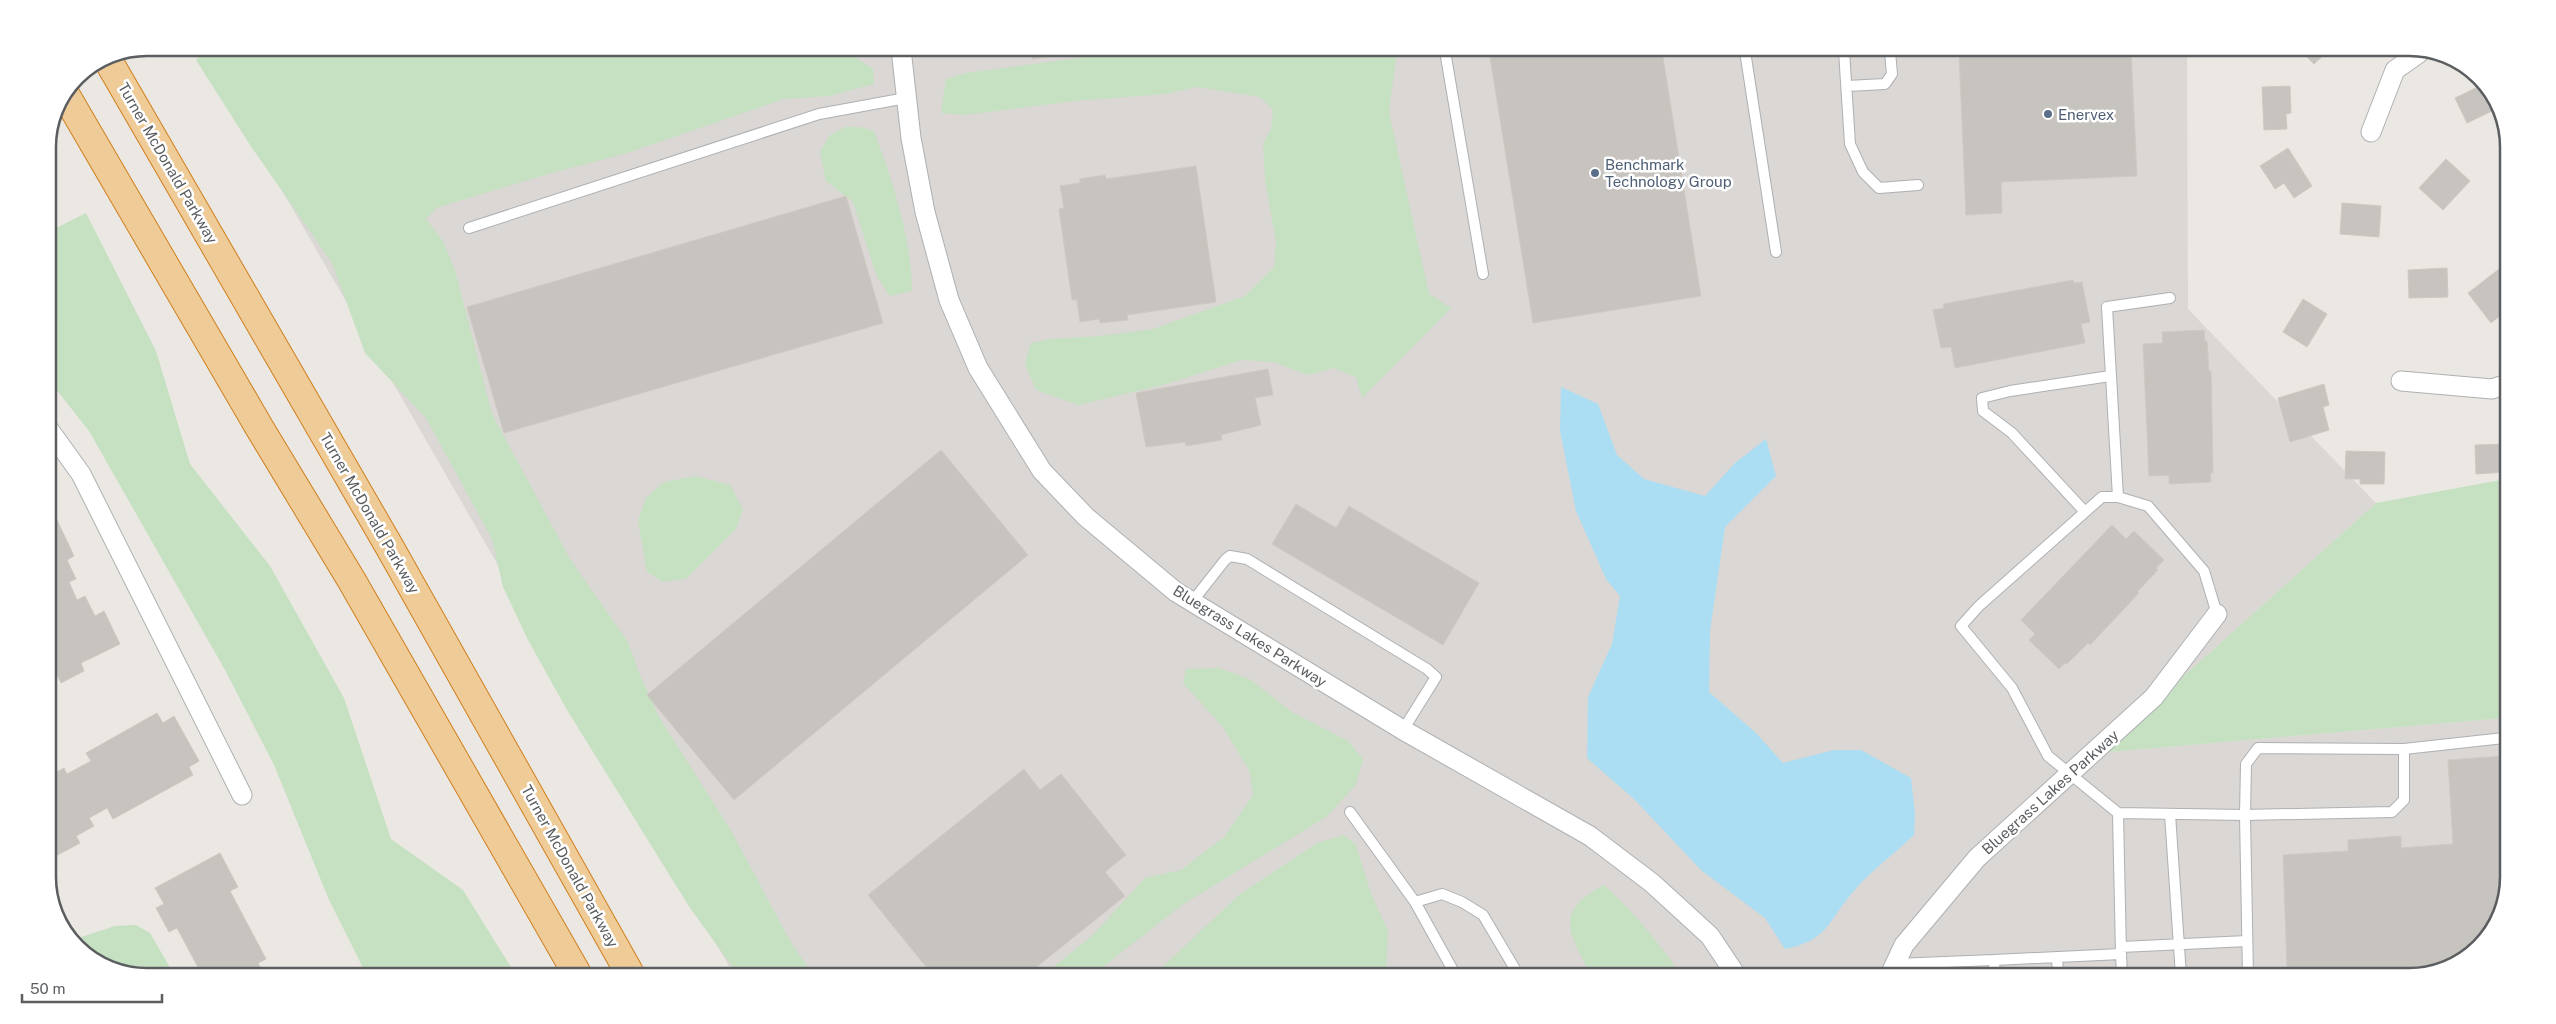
<svg xmlns="http://www.w3.org/2000/svg" width="2556" height="1024" font-family="'Public Sans',sans-serif">
<style>
.industrial{fill:#dad7d5}
.green{fill:#c6e0c2}
.water{fill:#abdef3}
.building{fill:#c7c3bf;stroke:#cfc9c2}
.lines{fill:none;stroke-linecap:round;stroke-linejoin:round}
.lane-casing{stroke:#aeb0b3;stroke-width:12}
.street-casing{stroke:#aeb0b3;stroke-width:21}
.highway-casing{stroke:#d07f1e;stroke-width:30}
.lane{stroke:#fff;stroke-width:10}
.street{stroke:#fff;stroke-width:19}
.highway{stroke:#eecb97;stroke-width:28}
.service-dot{fill:#5c6f8a;stroke:#fff;stroke-width:2}
.labels{text-anchor:middle;dominant-baseline:central;stroke-width:5;stroke-linejoin:round;paint-order:stroke}
.service-label{font-size:15px;fill:#4e5e75;stroke:#fff;text-anchor:start}
.street-label{font-size:15px;fill:#5b5e61;stroke:#fff}
.rim{fill:none;stroke:#5b5e61;stroke-width:2.5}
</style>
<rect width="100%" height="100%" fill="#ebe8e3"/>
<path class="industrial" d="M 200,48 L 2187,52 L 2188,309 L 2376,503 L 2098,753 L 2504,718 L 2503,909 L 2464,960 L 2409,976 L 733,973 Z"/>
<path class="green" d="M 207,48 L 836,49 L 849,53 L 873,69 L 874,84 L 830,96 L 784,99 L 624,154 L 555,172 L 436,208 L 426,219 L 443,241 L 455,270 L 492,414 L 570,559 L 628,642 L 640,675 L 659,717 L 732,832 L 790,941 L 812,973 L 737,973 L 690,908 L 567,710 L 528,640 L 503,587 L 492,539 L 426,418 L 365,353 L 332,263 L 250,145 L 196,60 Z
M 1138,50 L 1397,50 L 1389,112 L 1429,294 L 1451,308 L 1362,398 L 1356,377 L 1334,368 L 1308,375 L 1273,362 L 1242,360 L 1163,385 L 1078,405 L 1036,390 L 1025,364 L 1031,343 L 1050,339 L 1100,336 L 1153,329 L 1245,296 L 1274,267 L 1276,242 L 1265,180 L 1263,144 L 1271,129 L 1273,110 L 1260,97 L 1197,87 L 1165,94 L 1074,101 L 965,115 L 941,113 L 946,79 L 966,73 Z
M 845,127 L 860,127 L 874,131 C 893,183 911,235 912,291 L 890,296 L 877,277 L 853,202 L 826,181 L 820,152 L 829,136 Z
M 86,213 L 156,351 L 190,464 L 270,566 L 344,698 L 391,839 L 463,890 L 514,972 L 365,972 L 329,900 L 274,765 L 225,670 L 89,431 L 55,388 L 48,388 L 48,232 Z
M 696,476 L 730,485 L 743,509 L 736,529 L 686,579 L 663,582 L 647,572 L 638,521 L 646,498 L 664,482 Z
M 2506,479 L 2504,718 L 2098,753 L 2376,503 Z
M 1219,668 L 1251,680 L 1292,712 L 1348,741 L 1363,759 L 1356,785 L 1326,817 L 1182,905 L 1095,973 L 1046,973 L 1093,935 L 1145,878 L 1181,870 L 1224,837 L 1253,795 L 1249,770 L 1222,726 L 1183,683 L 1186,669 Z
M 1344,835 L 1356,845 L 1371,894 L 1388,931 L 1386,974 L 1155,974 L 1240,894 L 1317,843 Z
M 1604,885 C 1634,913 1658,941 1681,975 L 1591,975 C 1569,933 1553,912 1604,885 Z
M 136,925 L 150,933 L 172,971 L 115,971 L 72,940 L 115,926 Z"/>
<path class="water" d="M 1561,387 L 1598,404 L 1617,455 L 1644,479 L 1705,496 L 1735,463 L 1766,439 L 1776,476 L 1725,527 L 1710,631 L 1709,692 L 1756,733 L 1783,763 L 1834,750 L 1861,750 L 1911,778 L 1915,814 L 1914,835 C 1894,854 1869,872 1852,893 C 1827,923 1828,940 1785,949 L 1765,918 L 1701,870 L 1634,799 L 1587,758 L 1588,697 L 1612,644 L 1620,596 L 1606,579 L 1576,511 L 1560,431 Z"/>
<path class="building" d="M 1031,50 L 1094,50 L 1032,59 Z
M 1489,51 L 1662,51 L 1701,296 L 1533,323 Z
M 1959,52 L 2131,52 L 2137,176 L 2001,182 L 2002,213 L 1966,215 Z
M 2303,53 L 2326,53 L 2314,64 Z
M 2484,84 L 2488,87 L 2496,109 L 2467,123 L 2455,98 Z
M 2290,86 L 2291,113 L 2286,114 L 2287,129 L 2264,130 L 2262,87 Z
M 2288,148 L 2312,186 L 2294,198 L 2284,183 L 2275,189 L 2260,166 Z
M 2446,159 L 2470,181 L 2443,210 L 2419,188 Z
M 1196,166 L 1216,302 L 1127,315 L 1128,320 L 1100,323 L 1099,319 L 1080,322 L 1077,300 L 1072,300 L 1059,209 L 1064,208 L 1060,186 L 1080,183 L 1080,179 L 1105,175 L 1106,179 Z
M 846,196 L 883,323 L 504,433 L 467,307 Z
M 2342,203 L 2381,206 L 2379,237 L 2340,234 Z
M 2503,266 L 2507,272 L 2507,310 L 2491,323 L 2468,293 Z
M 2447,268 L 2448,297 L 2409,298 L 2408,270 Z
M 2073,280 L 2074,283 L 2082,282 L 2090,322 L 2081,324 L 2085,343 L 1955,368 L 1951,347 L 1941,348 L 1933,310 L 1944,308 L 1943,304 Z
M 2303,299 L 2327,314 L 2307,347 L 2283,332 Z
M 2204,330 L 2205,341 L 2207,341 L 2209,372 L 2211,371 L 2213,473 L 2210,473 L 2211,482 L 2169,484 L 2169,475 L 2149,476 L 2143,344 L 2163,343 L 2162,332 Z
M 1268,369 L 1273,395 L 1255,398 L 1261,425 L 1221,435 L 1222,440 L 1186,446 L 1185,442 L 1146,447 L 1136,393 Z
M 2324,384 L 2329,405 L 2323,407 L 2329,430 L 2290,442 L 2278,398 Z
M 2506,444 L 2506,472 L 2476,474 L 2475,445 Z
M 941,450 L 1028,555 L 734,800 L 647,695 Z
M 2346,451 L 2385,452 L 2384,484 L 2360,484 L 2360,479 L 2345,479 Z
M 1296,504 L 1336,528 L 1349,506 L 1479,583 L 1443,645 L 1272,544 Z
M 57,520 L 74,556 L 67,560 L 76,579 L 69,582 L 77,600 L 85,596 L 95,616 L 104,611 L 120,644 L 81,663 L 84,671 L 61,683 L 48,655 L 48,524 Z
M 2112,525 L 2126,539 L 2134,531 L 2164,560 L 2156,568 L 2158,570 L 2137,592 L 2139,593 L 2090,645 L 2088,643 L 2067,664 L 2065,663 L 2059,669 L 2029,640 L 2035,634 L 2021,620 Z
M 157,713 L 163,723 L 174,716 L 199,761 L 189,767 L 193,775 L 113,819 L 107,808 L 89,818 L 94,826 L 76,836 L 80,843 L 50,859 L 48,855 L 48,777 L 64,768 L 67,774 L 91,761 L 86,753 Z
M 2504,756 L 2503,909 L 2464,960 L 2409,976 L 2291,976 L 2290,966 L 2287,967 L 2283,855 L 2348,851 L 2348,840 L 2401,836 L 2401,848 L 2453,844 L 2448,760 Z
M 1024,769 L 1040,790 L 1061,774 L 1126,855 L 1105,872 L 1125,896 L 1029,973 L 931,973 L 868,895 Z
M 220,853 L 238,887 L 230,891 L 266,959 L 258,963 L 262,971 L 200,971 L 177,928 L 169,932 L 156,908 L 164,904 L 155,888 Z"/>
<g class="lines">
<defs>
<path id="lane" d="M 1445,51 L 1483,274
M 1745,51 L 1776,252
M 1844,51 L 1850,144 L 1863,172 L 1879,188 L 1918,185
M 1847,86 L 1885,84 L 1892,74 L 1890,52
M 469,228 L 819,114 L 906,98
M 2118,497 L 2107,307 L 2170,298
M 2085,512 L 2012,433 L 1983,411 L 1982,398 L 2010,391 L 2110,376
M 1192,602 L 1225,560 L 1230,556 L 1247,559 L 1427,669 L 1436,677 L 1403,730
M 2217,614 L 2204,571 L 2148,506 L 2118,497 L 2102,497 L 1979,606 L 1961,626 L 2012,688 L 2048,756 L 2118,813 L 2245,815 L 2248,976
M 2258,748 L 2404,749 L 2404,800 L 2392,812 L 2245,815 L 2246,764 Z
M 2404,749 L 2504,738
M 1350,812 L 1415,902 L 1442,894 L 1462,902 L 1483,915 L 1518,974
M 2170,814 L 2181,976
M 1415,902 L 1455,974
M 2121,947 L 2247,941
M 2121,954 L 2122,976
M 2057,957 L 2058,976
M 1994,960 L 2121,954 L 2118,813
M 1895,964 L 1994,960 L 1995,976"/>
<path id="street" d="M 901,49 L 911,138 L 925,212 L 949,300 L 978,368 L 1042,471 L 1086,517 L 1176,592 L 1403,730 L 1590,836 L 1652,883 L 1710,936 L 1736,975
M 2371,132 L 2395,70 L 2419,53
M 2401,381 L 2492,389 L 2507,384
M 48,428 L 81,474 L 242,795
M 1890,975 L 1904,945 L 1977,858 L 2154,697 L 2217,614"/>
<path id="highway" d="M 106,57 L 389,546 L 629,972
M 65,94 L 259,427 L 352,581 L 576,972"/>
</defs>
<use href="#lane" class="lane-casing"/>
<use href="#street" class="street-casing"/>
<use href="#highway" class="highway-casing"/>
<use href="#lane" class="lane"/>
<use href="#street" class="street"/>
<use href="#highway" class="highway"/>
</g>
<g class="service-dot">
<circle cx="2048" cy="114" r="5"/>
<circle cx="1595" cy="173" r="5"/>
</g>
<g class="labels">
<g class="service-label">
<text x="2058" y="114">Enervex</text>
<text x="1605" y="164">Benchmark<tspan x="1605" dy="17">Technology Group</tspan></text>
</g>
<g class="street-label">
<text transform="translate(168 163) rotate(60)">Turner McDonald Parkway</text>
<text transform="translate(370 513) rotate(60)">Turner McDonald Parkway</text>
<text transform="translate(1250 636) rotate(32)">Bluegrass Lakes Parkway</text>
<text transform="translate(2050 792) rotate(-42)">Bluegrass Lakes Parkway</text>
<text transform="translate(570 866) rotate(61)">Turner McDonald Parkway</text>
</g>
</g>
<path d="M0 0H2556V1024H0ZM147 56H2409A91 91 0 0 1 2500 147V877A91 91 0 0 1 2409 968H147A91 91 0 0 1 56 877V147A91 91 0 0 1 147 56Z" fill="#fff" fill-rule="evenodd"/>
<path class="rim" d="M147 56H2409A91 91 0 0 1 2500 147V877A91 91 0 0 1 2409 968H147A91 91 0 0 1 56 877V147A91 91 0 0 1 147 56Z"/>
<path d="M22 994v8h140v-8" fill="none" stroke="#5b5e61" stroke-width="2.5"/>
<text x="30" y="994" font-size="15" fill="#5b5e61" stroke="#ffffff" stroke-width="4" paint-order="stroke">50 m</text>
</svg>
